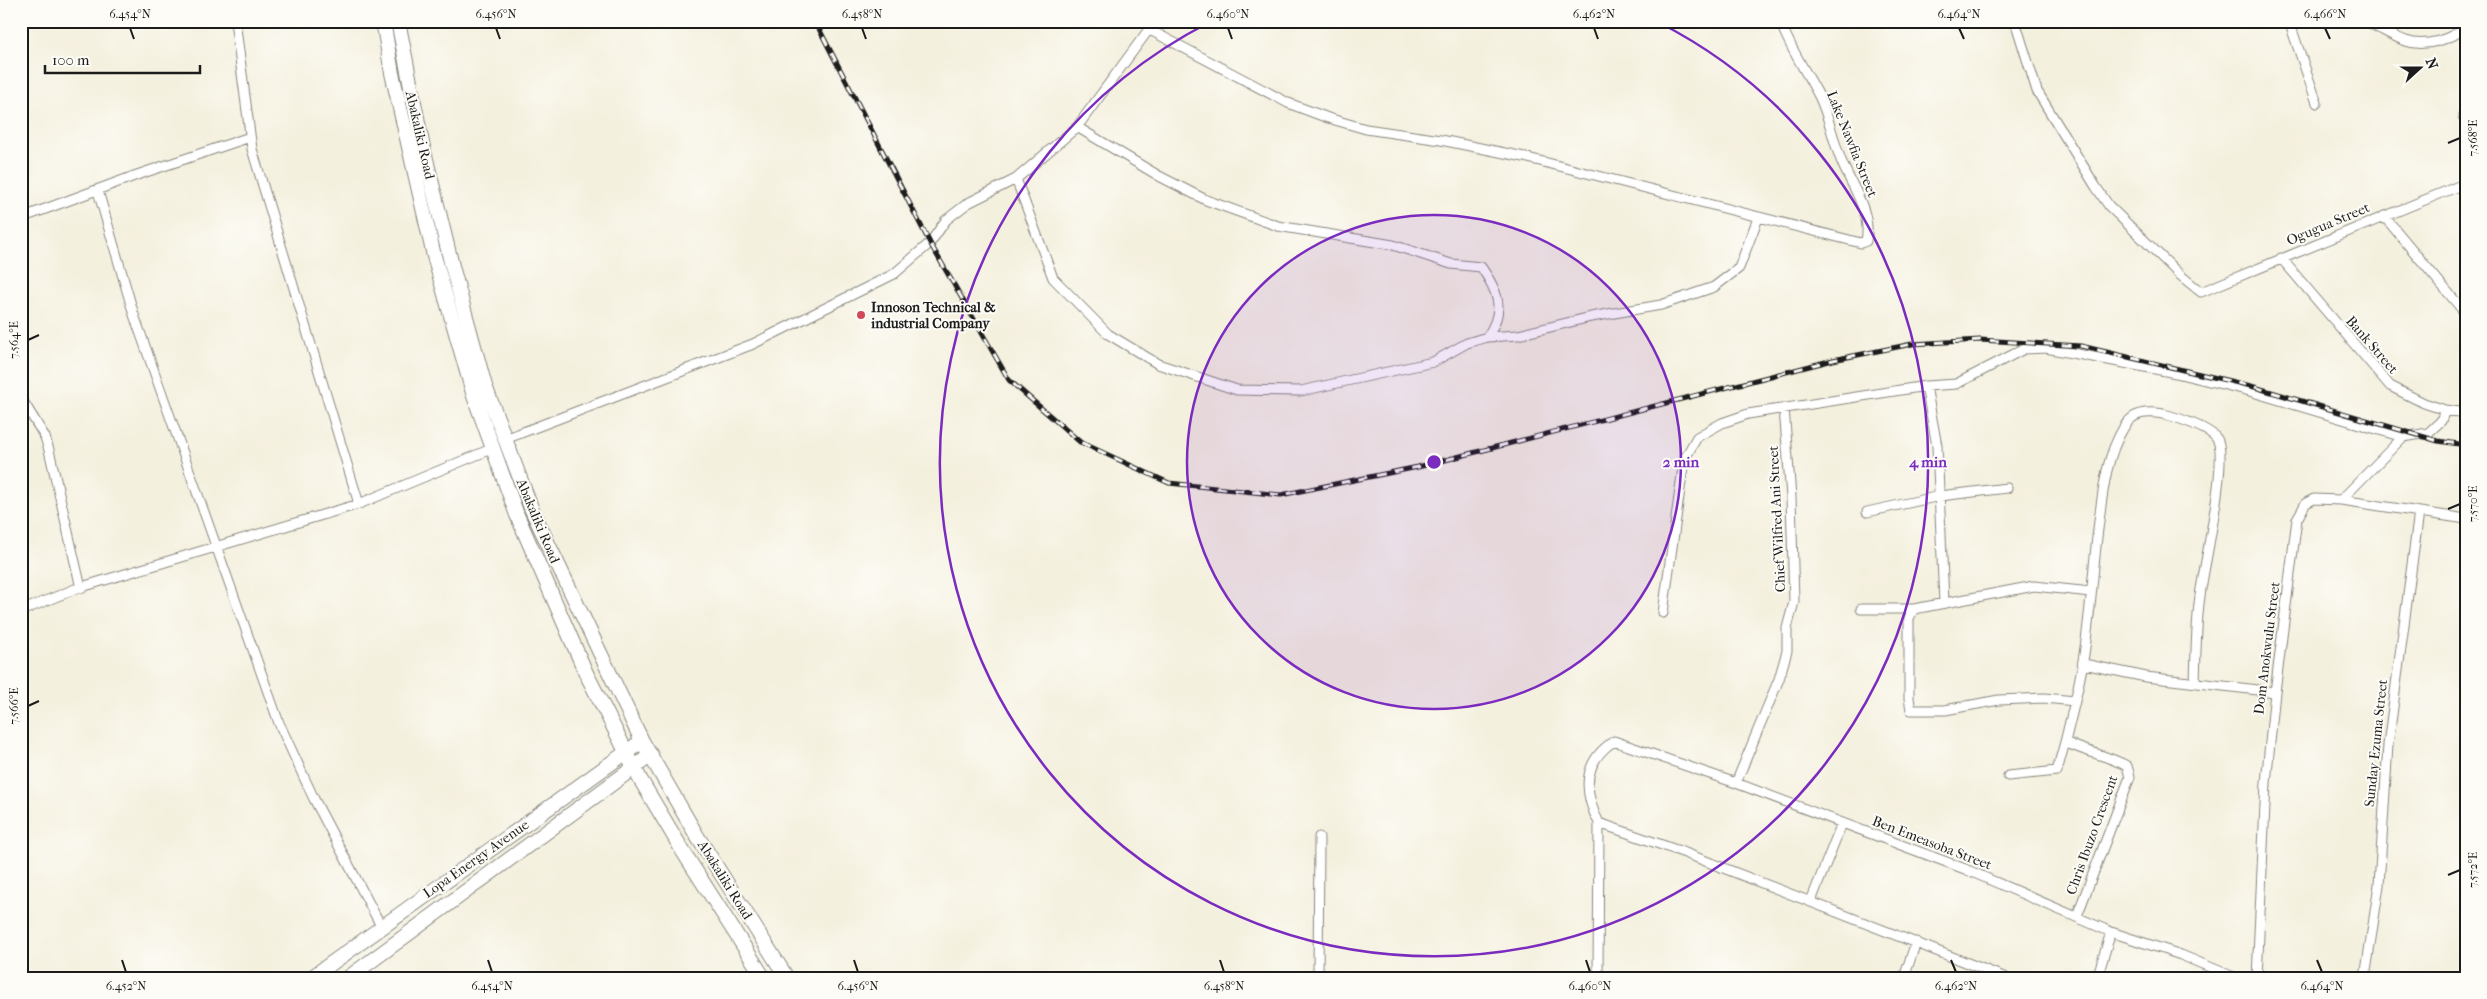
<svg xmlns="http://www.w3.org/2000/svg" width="2487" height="999" font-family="'IM FELL French Canon',serif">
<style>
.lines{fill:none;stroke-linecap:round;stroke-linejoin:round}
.minor-casing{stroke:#88867d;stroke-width:11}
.primary-casing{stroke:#88867d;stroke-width:16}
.trunk-casing{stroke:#88867d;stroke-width:16}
.minor{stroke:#fff;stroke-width:9}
.primary{stroke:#fff;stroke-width:14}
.trunk{stroke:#fff;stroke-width:14}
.rail-casing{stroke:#1c1c1c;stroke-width:5}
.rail{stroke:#fdfcf7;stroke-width:3;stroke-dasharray:9;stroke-linecap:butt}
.ticks{fill:none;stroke:#1c1c1c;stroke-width:2}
.ring{fill:none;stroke:#7b2cbf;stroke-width:2.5}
.poi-dot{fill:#d1495b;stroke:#fdfcf7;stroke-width:2}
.labels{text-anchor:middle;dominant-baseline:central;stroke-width:4;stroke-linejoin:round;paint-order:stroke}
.street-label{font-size:14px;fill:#1c1c1c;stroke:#fdfcf7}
.poi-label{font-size:14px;font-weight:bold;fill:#1c1c1c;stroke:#fdfcf7;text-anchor:start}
.centre{fill:#7b2cbf;stroke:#fdfcf7;stroke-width:2.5}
.ring-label{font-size:15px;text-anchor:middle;font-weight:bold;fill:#7b2cbf;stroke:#fdfcf7;stroke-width:4;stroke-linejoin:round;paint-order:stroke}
.neatline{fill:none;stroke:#1c1c1c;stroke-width:2}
.ticks-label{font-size:12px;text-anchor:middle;fill:#1c1c1c}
</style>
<rect width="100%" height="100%" fill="#fdfcf7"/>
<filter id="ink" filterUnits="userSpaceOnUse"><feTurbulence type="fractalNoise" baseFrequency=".02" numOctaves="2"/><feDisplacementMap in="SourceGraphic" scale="10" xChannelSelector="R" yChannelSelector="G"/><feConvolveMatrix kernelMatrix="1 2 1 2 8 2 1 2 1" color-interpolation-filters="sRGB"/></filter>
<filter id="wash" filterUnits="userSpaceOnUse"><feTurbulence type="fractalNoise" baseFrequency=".0096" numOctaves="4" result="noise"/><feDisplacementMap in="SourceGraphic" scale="20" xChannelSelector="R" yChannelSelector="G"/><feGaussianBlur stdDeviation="1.12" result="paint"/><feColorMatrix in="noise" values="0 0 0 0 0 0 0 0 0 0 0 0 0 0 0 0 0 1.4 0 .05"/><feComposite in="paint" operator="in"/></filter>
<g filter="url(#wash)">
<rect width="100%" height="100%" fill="#f4f0de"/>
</g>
<g filter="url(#ink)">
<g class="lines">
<defs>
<path id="minor" d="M 235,21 L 252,149 L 359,504
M 2015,21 L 2037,91 L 2096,187 L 2109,206 L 2180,275 L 2201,292 L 2466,183
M 2289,21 L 2317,103
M 2370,24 C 2382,29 2394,37 2406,41 C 2425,48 2453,39 2466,26
M 1150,30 L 1288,103 L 1328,118 L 1366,129 L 1441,140 L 1524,157 L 1861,243 L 1866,241 C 1872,214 1853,188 1843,165 C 1833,143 1830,118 1819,96 C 1806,71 1790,49 1780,21
M 2463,116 L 2466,122
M 1077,127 L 1159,176 L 1206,200 L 1278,226 L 1393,245 L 1451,264 L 1481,267 C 1498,291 1506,310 1487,337
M 1016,179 L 1053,278 L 1108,334 L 1158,364 L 1237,390 L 1301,391 L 1433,362 L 1467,343 L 1487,337 L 1518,335 L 1591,317 L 1661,305 L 1714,287 L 1739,268 L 1758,218
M 98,191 L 134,315 L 279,723 L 314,799 L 381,926
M 2384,216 L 2466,314
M 21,218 L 137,175 L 250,137
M 2281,258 L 2390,386 L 2424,403 L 2445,410 L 2459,412 L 2466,410
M 1926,386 L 1937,446 L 1944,602
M 21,398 L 45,437 L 49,450 L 81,588
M 505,439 L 753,344 L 894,274 L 930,243 L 946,220 L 968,203 L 1016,179 L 1077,127 L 1155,21
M 2341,500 L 2403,437 L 2428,433 L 2441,421 L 2445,410
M 1867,512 L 1940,496 L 2007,488
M 1861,609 L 1914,609 L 2034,586 L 2091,592
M 1914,609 L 1909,618 L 1909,698 L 1911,710 L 1945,710 L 1999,700 L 2044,698 L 2075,701 L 2065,742 C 2085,752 2107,755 2127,766 L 2130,777 L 2077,916
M 21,611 L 75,589 L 359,504 L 491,449
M 1663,613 L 1684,460 L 1697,437 L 1722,423 L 1748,414 L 1926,386 L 1956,384 L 2024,349 L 2046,348 L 2176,373 L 2246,390 L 2403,437
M 2084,664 L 2146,677 L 2275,692
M 2075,701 C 2088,647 2091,592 2097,537 C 2102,500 2104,460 2124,427 C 2133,412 2147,411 2163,414 C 2176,417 2210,428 2217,439 C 2229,457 2203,570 2200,596 C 2196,624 2196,654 2195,683
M 2008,776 L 2057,771 L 2065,742
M 1736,783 L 1779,679 L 1787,651 L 1787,628 L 1794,602 L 1791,497 L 1784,408
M 1599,823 L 1685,853 L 2006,978
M 1811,901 L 1842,823
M 1318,978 L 1319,837
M 1598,978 L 1599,823 C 1583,792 1582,762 1614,741 L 1736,783 L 1965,869 L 2111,932 L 2181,955 L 2236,978
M 1904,978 L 1916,942
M 2097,978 L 2111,932
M 2257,978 L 2266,783 L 2275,692 L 2297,519 L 2306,503 L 2314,499 L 2341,500 L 2466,519
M 2365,978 L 2379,885 L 2388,745 L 2419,512"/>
<path id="primary" d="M 311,978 L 642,741
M 348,978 L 651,755"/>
<path id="trunk" d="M 383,21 L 392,73 L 434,256 L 474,396 L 517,515 L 586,673 L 640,779 L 684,853 L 764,978
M 398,21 L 422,143 L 452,266 L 485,386 L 532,510 L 642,741 L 697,836 L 787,978"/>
</defs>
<use href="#minor" class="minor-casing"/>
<use href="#primary" class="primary-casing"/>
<use href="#trunk" class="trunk-casing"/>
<use href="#minor" class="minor"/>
<use href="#primary" class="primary"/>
<use href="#trunk" class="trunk"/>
<defs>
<path id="rail" d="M 815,21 L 930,243 L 1009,380 L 1080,442 L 1169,483 L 1281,495 L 1418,467 L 1833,360 L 1912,344 L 1980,340 L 2081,346 L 2251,386 L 2438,441 L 2466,445"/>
</defs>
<use href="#rail" class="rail-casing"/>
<use href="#rail" class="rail"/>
</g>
</g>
<path class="ticks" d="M 130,28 L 134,39M 496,28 L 500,39M 862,28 L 866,39M 1228,28 L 1232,39M 1594,28 L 1598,39M 1959,28 L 1964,39M 2325,28 L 2330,39M 2448,143 L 2460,138M 28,340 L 39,335M 2448,509 L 2460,504M 28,706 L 39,701M 2448,875 L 2460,870M 122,960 L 126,972M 488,960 L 492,972M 854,960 L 858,972M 1220,960 L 1224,972M 1586,960 L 1590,972M 1951,960 L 1956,972M 2317,960 L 2322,972"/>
<circle cx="1434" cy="462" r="247" fill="#7b2cbf" fill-opacity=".12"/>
<g class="ring">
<circle cx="1434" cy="462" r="247"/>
<path d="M1658 22A494 494 0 1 1 1210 22"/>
</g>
<circle class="poi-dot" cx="861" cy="315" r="5"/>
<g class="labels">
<g class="street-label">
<text transform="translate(420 135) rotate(77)">Abakaliki Road</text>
<text transform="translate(1852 144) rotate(68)">Lake Nawfia Street</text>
<text transform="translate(2328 224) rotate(-23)">Ogugua Street</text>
<text transform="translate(2372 345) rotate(49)">Bank Street</text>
<text transform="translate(1777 519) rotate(-93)">Chief Wilfred Ani Street</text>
<text transform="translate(538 521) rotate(67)">Abakaliki Road</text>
<text transform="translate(2267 648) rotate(-83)">Dom Anokwulu Street</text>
<text transform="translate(2376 743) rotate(-84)">Sunday Ezuma Street</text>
<text transform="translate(2092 835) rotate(-70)">Chris Ibuzo Crescent</text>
<text transform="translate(1932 843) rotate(21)">Ben Emeasoba Street</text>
<text transform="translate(476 859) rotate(-35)">Lopa Energy Avenue</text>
<text transform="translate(725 880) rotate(58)">Abakaliki Road</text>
</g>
<g class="poi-label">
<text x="871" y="307">Innoson Technical &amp;<tspan x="871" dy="16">industrial Company</tspan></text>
</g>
</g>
<circle cx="1434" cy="462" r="8" class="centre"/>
<g class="ring-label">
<text x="1681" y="467">2 min</text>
<text x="1928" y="467">4 min</text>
</g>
<rect width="2487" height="999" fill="none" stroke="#fdfcf7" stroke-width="55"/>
<g transform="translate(2420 68) rotate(69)" stroke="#fdfcf7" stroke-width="4" paint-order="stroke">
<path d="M0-4L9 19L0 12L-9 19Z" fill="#1c1c1c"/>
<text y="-8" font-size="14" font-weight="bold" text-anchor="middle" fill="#1c1c1c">N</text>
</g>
<path d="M45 65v8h155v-8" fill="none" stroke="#1c1c1c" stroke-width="2.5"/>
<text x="52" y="65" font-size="15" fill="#1c1c1c" stroke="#fdfcf7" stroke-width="4" paint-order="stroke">100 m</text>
<rect x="28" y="28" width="2432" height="944" class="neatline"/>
<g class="ticks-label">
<text x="130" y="18">6.454°N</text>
<text x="496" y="18">6.456°N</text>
<text x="862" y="18">6.458°N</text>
<text x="1228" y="18">6.460°N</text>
<text x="1594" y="18">6.462°N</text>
<text x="1959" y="18">6.464°N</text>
<text x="2325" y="18">6.466°N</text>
<text transform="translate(2473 138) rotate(-90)" y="4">7.568°E</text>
<text transform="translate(14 340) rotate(-90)" y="4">7.564°E</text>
<text transform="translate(2473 504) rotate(-90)" y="4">7.570°E</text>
<text transform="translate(14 706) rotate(-90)" y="4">7.566°E</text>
<text transform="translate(2473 870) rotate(-90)" y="4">7.572°E</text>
<text x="126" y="990">6.452°N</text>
<text x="492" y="990">6.454°N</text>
<text x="858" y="990">6.456°N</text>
<text x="1224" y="990">6.458°N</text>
<text x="1590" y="990">6.460°N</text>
<text x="1956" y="990">6.462°N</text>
<text x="2322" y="990">6.464°N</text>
</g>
</svg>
